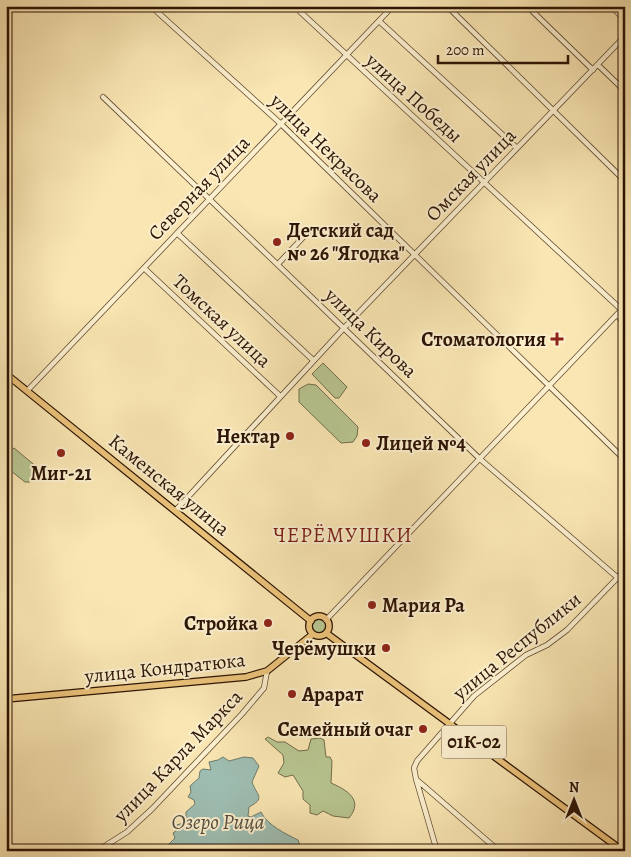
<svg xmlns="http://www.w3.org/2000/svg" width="631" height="857" font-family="Alegreya,serif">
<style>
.green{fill:#b8c691;stroke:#726c4a}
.water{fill:#9ebeb2;stroke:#707a6c}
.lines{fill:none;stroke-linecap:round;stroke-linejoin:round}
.minor-casing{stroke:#5f4830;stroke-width:6}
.major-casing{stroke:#2c1304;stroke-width:8}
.minor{stroke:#fbefce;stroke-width:4.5}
.major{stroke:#ecc37a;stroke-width:5.5}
.poi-dot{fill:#8f2418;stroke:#fbefce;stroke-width:2}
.labels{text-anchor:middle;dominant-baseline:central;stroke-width:4;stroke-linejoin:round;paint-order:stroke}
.shield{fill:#fbefce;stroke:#6a5541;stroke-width:1}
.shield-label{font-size:19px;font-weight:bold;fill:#2c1304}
.street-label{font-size:20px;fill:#2c1304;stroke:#fbefce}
.poi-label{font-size:20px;font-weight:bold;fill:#2c1304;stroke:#fbefce;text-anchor:end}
.neighbourhood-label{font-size:21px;letter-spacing:1px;fill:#7a1f14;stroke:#fbefce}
.water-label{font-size:21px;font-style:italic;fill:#544f41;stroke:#fbefce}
</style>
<rect width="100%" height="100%" fill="#f9e6b3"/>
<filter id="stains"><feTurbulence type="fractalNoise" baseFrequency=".004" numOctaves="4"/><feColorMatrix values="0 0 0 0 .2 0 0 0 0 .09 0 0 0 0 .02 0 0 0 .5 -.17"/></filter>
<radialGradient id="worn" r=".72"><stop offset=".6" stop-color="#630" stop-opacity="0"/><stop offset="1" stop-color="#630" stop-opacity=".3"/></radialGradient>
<path class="green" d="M 323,363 L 347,387 L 339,398 L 335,398 L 312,374 Z
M 308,384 L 316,385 L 358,427 L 357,436 L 353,442 L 341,443 L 299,402 L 299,389 Z
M 14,448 L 38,468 L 38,471 L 30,482 L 25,482 L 6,467 L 6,453 Z
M310 626a9 9 0 1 1 18 0a9 9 0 1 1-18 0Z
M 268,737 L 277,742 L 285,742 L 299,751 L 308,750 L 311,739 L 320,738 L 324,740 L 326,757 L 330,757 L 332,761 L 331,783 C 347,790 364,800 349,818 L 333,816 L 323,811 L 317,815 L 310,813 L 310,805 L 303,799 L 303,791 L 293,775 L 285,777 L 278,773 L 284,763 L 283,755 L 265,739 Z"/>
<path class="water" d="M 223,757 L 229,761 L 244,757 L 253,758 L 259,766 L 252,782 C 257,796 266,798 249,807 L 248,816 L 251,817 L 261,812 C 267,825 286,834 298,840 L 302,851 L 162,851 L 175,838 L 173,833 L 176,831 L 177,825 L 186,822 L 186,812 L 195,804 L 194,800 L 188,797 L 191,792 L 190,786 L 199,778 L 200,771 L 203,769 L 211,770 L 209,762 L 218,760 Z"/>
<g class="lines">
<defs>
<path id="minor" d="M 294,6 L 625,313
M 447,6 L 625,181
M 527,6 L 593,70
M 611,6 L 625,20
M 153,8 L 281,124 L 625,460
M 379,21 L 517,148
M 598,65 L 625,91
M 103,97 L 480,459 L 625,584
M 177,233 L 313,360
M 278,264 L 310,230
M 144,268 L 280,396
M 617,315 L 625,324
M 27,391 L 393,6
M 175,511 L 344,328 L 625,36
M 326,620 L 625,306
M 417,780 L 499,851
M 97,851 L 127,832 L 152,809 L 242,714 L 264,688 L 267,671
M 437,851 L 416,779 L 414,768 L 417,761 L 474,696 L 526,655 L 547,645 L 567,630 L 625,570"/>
<path id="major" d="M 6,374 L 311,621
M309 626a10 10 0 1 1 20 0a10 10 0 1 1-20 0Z
M 326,633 L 623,851
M 6,699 L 246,677 L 267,671 L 313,634"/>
</defs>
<use href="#minor" class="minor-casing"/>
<use href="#major" class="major-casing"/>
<use href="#minor" class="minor"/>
<use href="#major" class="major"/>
</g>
<g class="poi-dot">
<circle cx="277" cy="242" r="5"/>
<path d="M554.5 331.5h5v5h5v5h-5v5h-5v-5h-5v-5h5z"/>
<circle cx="290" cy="436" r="5"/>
<circle cx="366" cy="443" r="5"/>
<circle cx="61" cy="453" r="5"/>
<circle cx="372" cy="605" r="5"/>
<circle cx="268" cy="623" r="5"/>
<circle cx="386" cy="648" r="5"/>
<circle cx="292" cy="694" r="5"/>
<circle cx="423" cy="729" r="5"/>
</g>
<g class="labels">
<rect class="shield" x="441.5" y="725.5" width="65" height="33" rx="4"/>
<g class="shield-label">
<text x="474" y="742">01К-02</text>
</g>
<g class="street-label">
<text transform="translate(414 98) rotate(42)">улица Победы</text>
<text transform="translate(326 148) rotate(44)">улица Некрасова</text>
<text transform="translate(471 175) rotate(-46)">Омская улица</text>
<text transform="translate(199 188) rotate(-46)">Северная улица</text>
<text transform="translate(222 321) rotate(43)">Томская улица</text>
<text transform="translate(371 333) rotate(44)">улица Кирова</text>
<text transform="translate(169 485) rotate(39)">Каменская улица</text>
<text transform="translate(517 646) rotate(-39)">улица Республики</text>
<text transform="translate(165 668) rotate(-6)">улица Кондратюка</text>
<text transform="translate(178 756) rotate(-46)">улица Карла Маркса</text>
</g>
<g class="poi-label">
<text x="287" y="230" text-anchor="start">Детский сад<tspan x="287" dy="23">№ 26 "Ягодка"</tspan></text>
<text x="546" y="339">Стоматология</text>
<text x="280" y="436">Нектар</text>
<text x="376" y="443" text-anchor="start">Лицей №4</text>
<text x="61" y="473" text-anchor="middle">Миг-21</text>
<text x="382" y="605" text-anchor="start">Мария Ра</text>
<text x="258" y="623">Стройка</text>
<text x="376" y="648">Черёмушки</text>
<text x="302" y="694" text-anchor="start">Арарат</text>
<text x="413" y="729">Семейный очаг</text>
</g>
<g class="neighbourhood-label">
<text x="343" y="535">ЧЕРЁМУШКИ</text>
</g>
<g class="water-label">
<text x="218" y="822">Озеро Рица</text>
</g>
</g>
<rect width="631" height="857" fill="none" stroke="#f9e6b3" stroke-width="25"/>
<rect x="8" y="8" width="616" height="842" fill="none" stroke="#2c1304" stroke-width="2.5"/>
<rect x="12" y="12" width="606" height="832" fill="none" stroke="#2c1304"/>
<g transform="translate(574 800)" stroke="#fbefce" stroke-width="4" paint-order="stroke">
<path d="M0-4L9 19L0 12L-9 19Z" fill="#2c1304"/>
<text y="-8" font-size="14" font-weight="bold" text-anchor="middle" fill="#2c1304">N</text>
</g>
<path d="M438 55v8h130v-8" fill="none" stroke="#2c1304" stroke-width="2.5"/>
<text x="446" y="55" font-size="15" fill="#2c1304" stroke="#fbefce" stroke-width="4" paint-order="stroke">200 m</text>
<rect width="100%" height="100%" filter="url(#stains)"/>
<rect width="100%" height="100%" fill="url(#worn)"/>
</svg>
